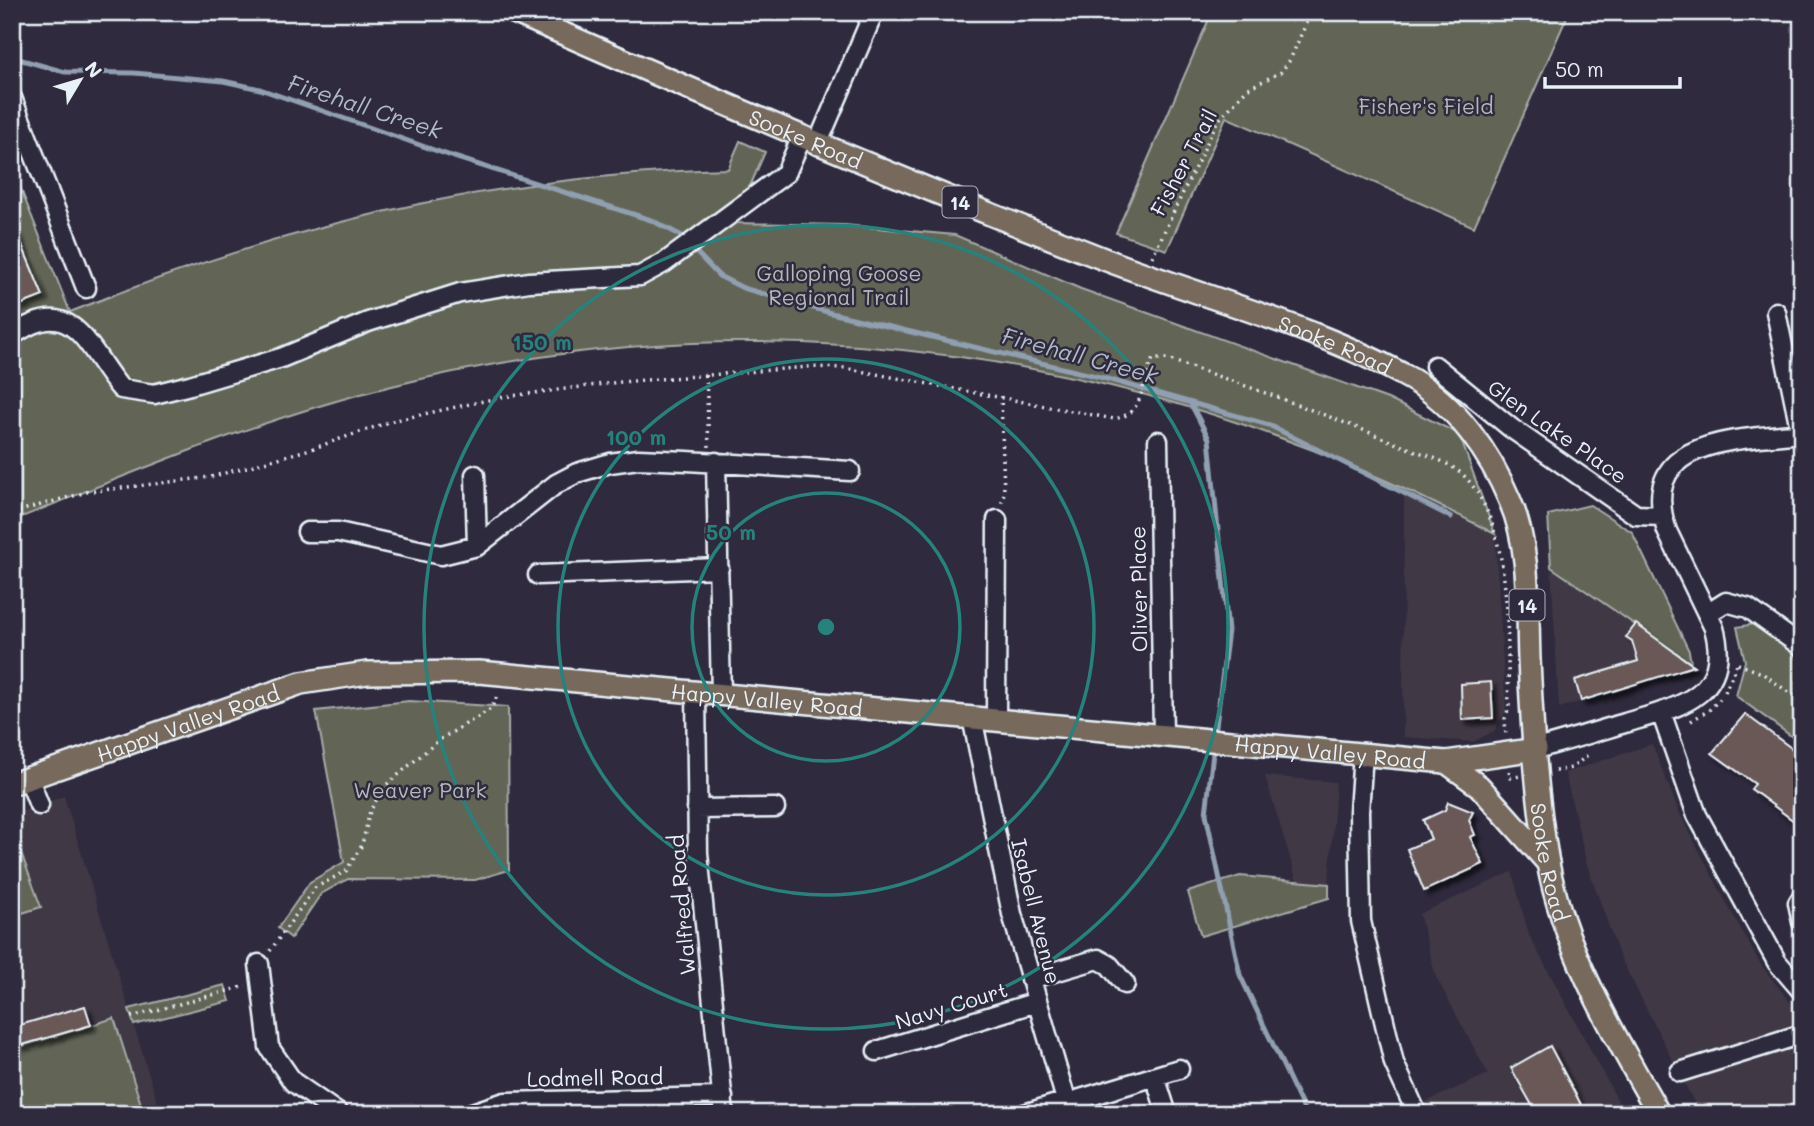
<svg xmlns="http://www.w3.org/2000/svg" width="1814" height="1126" font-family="Mali,sans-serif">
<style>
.built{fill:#403845}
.green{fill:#626557;stroke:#a5aba8;stroke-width:2}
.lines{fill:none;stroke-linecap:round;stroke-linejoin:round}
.stream{stroke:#909fb1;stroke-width:5}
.building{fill:#695957;stroke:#e8f1f8;stroke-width:2;filter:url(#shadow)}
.minor-casing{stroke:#e8f1f8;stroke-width:23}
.major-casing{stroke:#e8f1f8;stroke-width:26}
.path{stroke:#e8f1f8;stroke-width:3.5;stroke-dasharray:2 5;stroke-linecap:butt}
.minor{stroke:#2f2a3d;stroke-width:18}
.major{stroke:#77695c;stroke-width:21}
.ring{fill:none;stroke:#25827c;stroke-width:3.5}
.labels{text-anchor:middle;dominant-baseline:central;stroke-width:5;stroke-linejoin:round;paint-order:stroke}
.shield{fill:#2f2a3d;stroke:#b0b5c0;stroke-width:2}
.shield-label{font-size:19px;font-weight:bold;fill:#e8f1f8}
.park-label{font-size:21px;fill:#b2b9b8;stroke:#2f2a3d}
.street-label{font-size:21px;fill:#e8f1f8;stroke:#2f2a3d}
.water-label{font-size:23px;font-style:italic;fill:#aebac8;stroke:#2f2a3d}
.centre{fill:#25827c;stroke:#2f2a3d;stroke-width:3.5}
.ring-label{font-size:21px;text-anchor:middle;font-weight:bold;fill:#25827c;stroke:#2f2a3d;stroke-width:5;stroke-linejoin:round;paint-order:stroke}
</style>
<defs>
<filter id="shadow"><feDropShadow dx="5" dy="5" stdDeviation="2" flood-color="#0009"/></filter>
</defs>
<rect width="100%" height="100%" fill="#2f2a3d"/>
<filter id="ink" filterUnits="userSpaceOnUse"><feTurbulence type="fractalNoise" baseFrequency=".0143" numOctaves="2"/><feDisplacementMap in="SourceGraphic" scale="14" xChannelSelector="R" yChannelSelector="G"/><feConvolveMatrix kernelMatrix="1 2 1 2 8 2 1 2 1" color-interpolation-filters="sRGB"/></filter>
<g filter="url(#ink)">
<path class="built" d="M 1404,488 L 1495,534 L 1506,711 L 1494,731 L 1473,742 L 1403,737 Z
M 1551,567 L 1623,614 L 1696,667 L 1559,708 Z
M 1652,744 L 1679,812 L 1726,902 L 1761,965 L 1793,1006 L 1795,1048 L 1802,1062 L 1802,1114 L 1700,1114 L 1619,955 L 1587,865 L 1565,773 Z
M 1265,776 L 1336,782 L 1329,884 L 1297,881 Z
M 64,796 L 161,1114 L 12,1114 L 12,815 Z
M 1512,872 L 1529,935 L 1625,1114 L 1428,1114 L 1423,1103 L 1488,1074 L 1436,977 L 1419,914 Z"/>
<path class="green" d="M 1212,12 L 1569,12 L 1474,227 L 1226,117 L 1167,250 L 1116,233 Z
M 740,141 L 765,152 L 734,223 L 844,225 L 955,235 L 1081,289 L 1388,399 L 1459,434 L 1495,534 C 1153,352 770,292 392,386 C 261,418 137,471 12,521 L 12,167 L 70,312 C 292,223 488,176 728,169 Z
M 1590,505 L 1632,532 L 1689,651 L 1691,663 L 1551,567 L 1548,515 Z
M 1760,623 L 1802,653 L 1802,744 L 1736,696 L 1745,661 L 1737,627 Z
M 409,701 L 508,707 L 509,870 L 475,880 L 348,879 L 321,894 L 291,938 L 278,928 L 310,882 L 344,862 L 316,711 Z
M 13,831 L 41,907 L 16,915 L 12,904 Z
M 1240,876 L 1329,884 L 1329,898 L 1201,936 L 1188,892 Z
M 225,985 L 230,1001 L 134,1025 L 129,1009 Z
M 114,1018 L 144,1114 L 12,1114 L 12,1050 Z"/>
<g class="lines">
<path class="stream" d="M 22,60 L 65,72 L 134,73 L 223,81 L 260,89 L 454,157 L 651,220 L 684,237
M 696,252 L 719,276 L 743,288 L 831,313 L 1100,377 L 1269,425 L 1451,517
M 1191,404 L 1209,439 L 1228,631 L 1215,734
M 1214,744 L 1206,814 L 1240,975 L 1306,1114"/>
</g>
<path class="building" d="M 12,221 L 43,296 L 12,308 Z
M 1636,624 L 1694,666 L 1581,701 L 1575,680 L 1638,661 L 1632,641 L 1626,637 Z
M 1491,682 L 1493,718 L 1462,720 L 1461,684 Z
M 1745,714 L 1802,756 L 1802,827 L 1751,789 L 1755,784 L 1712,753 Z
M 1448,802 L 1473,812 L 1469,820 L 1475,835 L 1470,837 L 1483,864 L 1424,891 L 1407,849 L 1431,839 L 1423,820 L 1445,810 Z
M 85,1006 L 91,1025 L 19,1046 L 13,1027 Z
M 1550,1046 L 1586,1114 L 1537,1114 L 1511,1068 Z"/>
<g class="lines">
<defs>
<path id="minor" d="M 12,98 L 86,288
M 817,145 L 874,12
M 1776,312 L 1801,433
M 12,336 C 74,291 87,349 121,389 L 154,394 L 190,385 L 281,358 L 368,322 L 460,293 L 529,282 L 640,276 L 664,263 L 786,173 L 801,139
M 1435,366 L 1511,428 L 1636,515 L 1662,516
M 1158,441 L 1163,735
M 716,462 L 721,695
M 475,475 L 477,546
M 307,532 L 338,532 L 441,555 L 477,546 L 556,484 L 577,473 L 610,463 L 638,459 L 687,461 L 850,471
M 538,575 L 719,568
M 1707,614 L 1726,602 L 1748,608 L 1802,647
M 696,692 L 698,853 L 724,1114
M 1661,712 L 1697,815 L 1777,962 L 1802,991
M 972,717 L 1012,914 L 1070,1114
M 996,719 L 997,520
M 1536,749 C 1566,741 1595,732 1625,723 C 1676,708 1733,697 1714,628 L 1667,531 C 1635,436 1741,440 1802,433
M 1363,753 L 1359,812 L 1361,921 L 1394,1063 L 1417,1114
M 29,779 L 39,805
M 697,809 L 775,808
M 1802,897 L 1798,903 L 1802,922
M 259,964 L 269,1047 L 293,1082 L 339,1114
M 1030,979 L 1098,959 L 1109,965 L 1125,984
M 877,1051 L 1037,1002
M 1680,1072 L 1802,1034
M 1159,1089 L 1167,1114
M 1067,1103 L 1179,1069
M 469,1114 L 505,1102 L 723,1097
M 1024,1114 L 1066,1101"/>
<g id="major">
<path id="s1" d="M 514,12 C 709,98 905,182 1104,259 C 1203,297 1320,328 1411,379 C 1456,405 1490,453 1510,501 C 1531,549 1527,607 1529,659 C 1532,726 1536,796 1548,863 C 1564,951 1615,1036 1659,1114"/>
<path d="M 1446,762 L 1479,786 L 1548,863"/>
<path id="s2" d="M 12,784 L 301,683 L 367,673 L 479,672 L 1446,762 L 1536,749"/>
</g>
</defs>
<use href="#minor" class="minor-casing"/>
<use href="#major" class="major-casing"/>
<path class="path" d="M 1152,257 L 1217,122 L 1247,89 L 1281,72 L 1290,60 L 1311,12
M 706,375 L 709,447
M 1001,396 L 1004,493 L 1001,505
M 12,513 L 87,492 L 211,477 L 314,448 L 392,421 L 502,397 L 621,382 L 809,367 L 844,368 L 1114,419 C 1147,413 1139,383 1153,359 L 1167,359 C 1245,385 1321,412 1397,444 C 1419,453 1452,461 1468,480 C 1515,536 1506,639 1509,707 L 1505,719 L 1506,736
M 1738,664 L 1762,673 L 1802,702
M 1725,692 L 1737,664
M 1691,721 L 1709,710 L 1721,698
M 1509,771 L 1510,778 L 1520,776
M 1555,771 L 1572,768 L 1590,753
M 270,951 L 315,888 L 346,871 L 362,845 L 370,811 L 384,787 L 439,740 L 491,709 L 498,694
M 131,1017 L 246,986"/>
<use href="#minor" class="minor"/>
<use href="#major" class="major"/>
</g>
</g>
<g class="ring">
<circle cx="826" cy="627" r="134"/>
<circle cx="826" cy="627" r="268"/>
<circle cx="826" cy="627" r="402"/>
</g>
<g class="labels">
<g class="shield">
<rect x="942.5" y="186.5" width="35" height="31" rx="5"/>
<rect x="1509.5" y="589.5" width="35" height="31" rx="5"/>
</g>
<g class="shield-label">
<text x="960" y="202">14</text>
<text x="1527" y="605">14</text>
</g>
<g class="park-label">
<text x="1426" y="105">Fisher's Field</text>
<text x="839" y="272">Galloping Goose<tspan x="839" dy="24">Regional Trail</tspan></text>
<text x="420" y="789">Weaver Park</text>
</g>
<g class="street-label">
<text stroke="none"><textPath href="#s1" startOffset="318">Sooke Road</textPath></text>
<text transform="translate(1183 162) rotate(-62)">Fisher Trail</text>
<text stroke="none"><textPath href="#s1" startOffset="886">Sooke Road</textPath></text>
<text transform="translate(1558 431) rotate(35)">Glen Lake Place</text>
<text transform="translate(1138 589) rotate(-91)">Oliver Place</text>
<text stroke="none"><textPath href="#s2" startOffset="774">Happy Valley Road</textPath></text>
<text stroke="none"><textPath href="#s2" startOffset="186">Happy Valley Road</textPath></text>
<text stroke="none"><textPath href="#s2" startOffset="1340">Happy Valley Road</textPath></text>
<text stroke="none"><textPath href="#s1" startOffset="1494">Sooke Road</textPath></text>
<text transform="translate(681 905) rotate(-95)">Walfred Road</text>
<text transform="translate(1037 911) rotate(76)">Isabell Avenue</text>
<text transform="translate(951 1005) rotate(-17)">Navy Court</text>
<text transform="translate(595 1077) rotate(-1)">Lodmell Road</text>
</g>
<g class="water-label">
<text transform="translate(365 106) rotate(18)">Firehall Creek</text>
<text transform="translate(1080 355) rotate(15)">Firehall Creek</text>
</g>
</g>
<circle cx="826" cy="627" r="10" class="centre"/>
<g class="ring-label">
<text x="542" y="350">150 m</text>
<text x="636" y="445">100 m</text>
<text x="731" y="540">50 m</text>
</g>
<rect width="1814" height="1126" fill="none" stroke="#2f2a3d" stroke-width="42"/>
<rect x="21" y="21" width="1772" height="1084" fill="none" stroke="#e8f1f8" stroke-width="2.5" filter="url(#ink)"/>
<g transform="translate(80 80) rotate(52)" stroke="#2f2a3d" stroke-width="5" paint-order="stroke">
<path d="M0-5L12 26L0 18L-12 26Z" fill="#e8f1f8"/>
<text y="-10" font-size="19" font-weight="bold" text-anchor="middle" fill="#e8f1f8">N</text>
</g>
<path d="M1545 77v10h135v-10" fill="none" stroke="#e8f1f8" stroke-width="3.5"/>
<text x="1555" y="77" font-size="21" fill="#e8f1f8" stroke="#2f2a3d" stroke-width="5" paint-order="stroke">50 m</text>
</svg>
